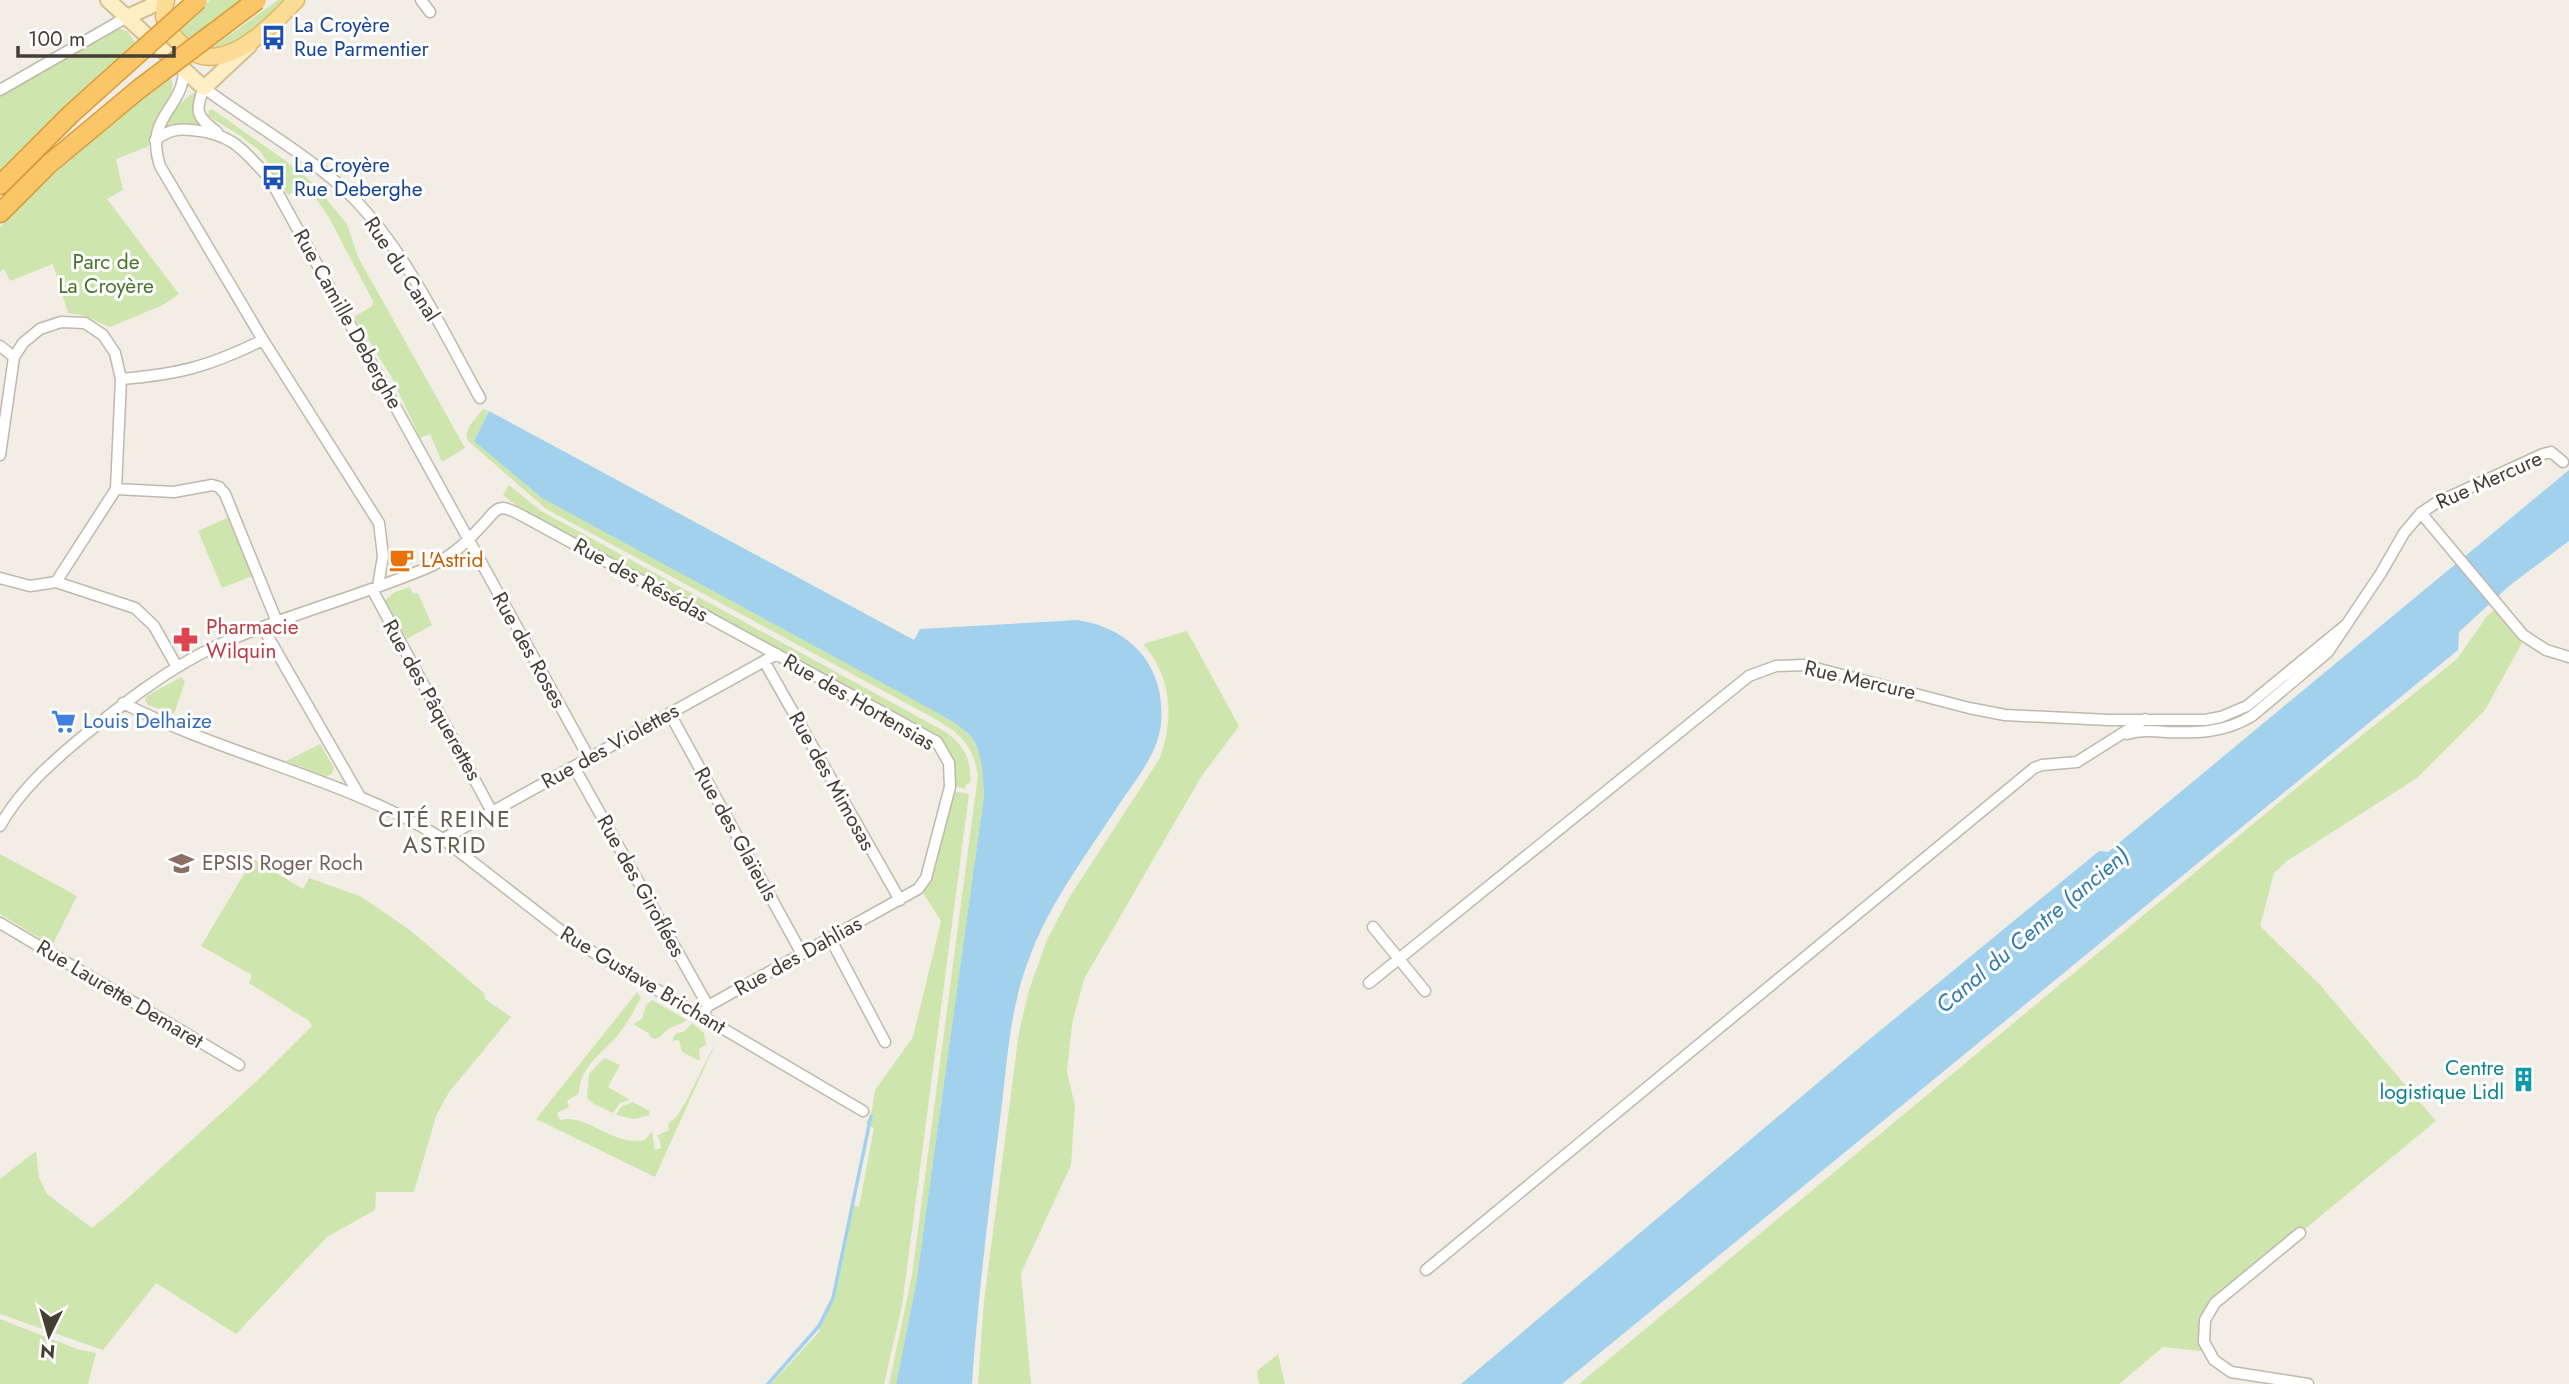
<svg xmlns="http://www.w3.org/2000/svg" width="2569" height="1384" font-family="Jost,sans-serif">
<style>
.green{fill:#cee6ae}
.water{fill:#a2d1ee}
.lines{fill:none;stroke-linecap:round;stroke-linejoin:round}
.stream{stroke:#a2d1ee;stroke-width:3.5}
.street-casing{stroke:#c0b8ab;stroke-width:13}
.secondary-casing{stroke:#d1c096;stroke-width:18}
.primary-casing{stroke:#e0b865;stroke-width:19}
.highway-casing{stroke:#d99a38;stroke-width:21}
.street{stroke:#fff;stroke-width:10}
.secondary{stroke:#fdeec4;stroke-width:14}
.primary{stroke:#fcdc94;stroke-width:16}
.highway{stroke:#fac668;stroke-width:18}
.highway-bridge-casing{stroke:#d99a38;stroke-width:21;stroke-linecap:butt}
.highway-bridge{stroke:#fac668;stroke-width:18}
.labels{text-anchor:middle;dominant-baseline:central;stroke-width:6;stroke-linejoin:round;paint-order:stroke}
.transit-label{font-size:21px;fill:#164399;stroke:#fff;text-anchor:start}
.park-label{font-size:21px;fill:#48742a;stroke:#fff}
.street-label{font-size:21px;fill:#443e35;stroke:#fff}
.food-label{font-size:21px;fill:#c56008;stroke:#fff;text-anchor:start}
.health-label{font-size:21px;fill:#be3a42;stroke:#fff;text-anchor:start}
.shop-label{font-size:21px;fill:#366cbe;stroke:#fff;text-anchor:start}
.education-label{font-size:21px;fill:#785e54;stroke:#fff;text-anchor:start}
.culture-label{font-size:21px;fill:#0d838f;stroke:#fff;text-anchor:end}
.neighbourhood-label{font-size:23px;letter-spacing:2px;fill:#675b4c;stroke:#fff}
.water-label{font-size:23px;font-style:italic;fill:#317cad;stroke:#fff}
</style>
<rect width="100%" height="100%" fill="#f2eee5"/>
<path class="green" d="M 210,0 L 243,0 L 185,44 L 175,32 Z
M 278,0 L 291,0 L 235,47 L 206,52 Z
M 122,29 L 127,31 L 136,43 L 114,62 L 116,65 L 0,175 L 0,96 L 111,30 Z
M 170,76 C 179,93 160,107 154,123 C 151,130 150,139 149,146 L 116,159 L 123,190 L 107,199 L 179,294 L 163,305 L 110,327 L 85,316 L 68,313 L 53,264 L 10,281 L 4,269 L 0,272 L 0,227 C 53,172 110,124 170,76 Z
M 196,92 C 196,107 190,114 202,126 L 192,126 L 163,132 C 171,117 181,98 196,92 Z
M 212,109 L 286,161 L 313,183 L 347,224 L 358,257 L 465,448 L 442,462 L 430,434 L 420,438 L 392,378 L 354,317 L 372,306 L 373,301 L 327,214 L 306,185 L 288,195 L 260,151 L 239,135 L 208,116 L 209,110 Z
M 483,409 L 489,411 L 474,441 L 961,726 C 984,749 982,764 984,795 L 916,1284 L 896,1384 L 889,1384 L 912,1275 L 978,775 C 971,739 957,732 928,715 L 546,509 L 468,441 L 466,435 L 470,425 Z
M 509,485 L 541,511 L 556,519 L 944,731 C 964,744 972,760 970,783 L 966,784 L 965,789 L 954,786 C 957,761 952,750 933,735 L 528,515 L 503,495 Z
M 234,515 L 258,574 L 222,588 L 198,531 Z
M 410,587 L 413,594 L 418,593 L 432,625 L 407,639 L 385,600 L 395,592 Z
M 2499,606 L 2517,628 L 2512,631 L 2522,643 L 2485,710 L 2417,778 L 2287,861 L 2274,873 L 2260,926 L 2320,985 L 2436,1121 L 2215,1303 L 2209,1311 L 2208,1352 L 2163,1347 L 2119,1384 L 1579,1384 L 2305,781 L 2457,659 L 2487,616 Z
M 1187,631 L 1239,726 L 1201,777 L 1084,979 L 1072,1024 L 1067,1071 L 1075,1106 L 1071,1165 L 1021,1273 L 1031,1384 L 978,1384 L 984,1301 L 1019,1032 L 1029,990 L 1047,940 L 1069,898 L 1160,758 C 1174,718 1172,677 1143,644 Z
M 181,677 L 185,682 L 174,714 L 148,705 L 145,700 L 147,696 Z
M 320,744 L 334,768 L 331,775 L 325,776 L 286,761 Z
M 958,792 L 969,794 L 902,1306 L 884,1384 L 771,1384 L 818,1333 L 830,1305 L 853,1205 L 859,1207 L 874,1128 L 866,1124 L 872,1110 L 875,1090 L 913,1037 L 941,921 L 923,893 L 938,857 L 953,794 Z
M 0,854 L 77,896 L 52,946 L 0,914 Z
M 253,859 L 303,889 L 309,878 L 360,896 L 410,930 L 484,993 L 485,999 L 511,1017 L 449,1092 L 436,1116 L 414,1192 L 376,1192 L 375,1210 L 327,1237 L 236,1334 L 156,1283 L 103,1350 L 0,1314 L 0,1179 L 36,1151 L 39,1177 L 47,1194 L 92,1228 L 120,1205 L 258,1080 L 312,1026 L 309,1021 L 249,983 L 252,975 L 201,946 Z
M 637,992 L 641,998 C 634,1010 627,1024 618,1035 C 602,1054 580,1066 579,1093 L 567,1101 L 569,1107 L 557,1113 L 560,1120 C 588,1113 612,1147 645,1140 L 652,1131 L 655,1150 L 661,1148 L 659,1137 L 656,1136 L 669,1130 L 668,1124 L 677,1116 L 685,1103 L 718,1038 L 655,1177 L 536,1119 Z
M 652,1000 L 687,1020 C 681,1024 678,1025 672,1027 C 665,1030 663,1037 655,1039 L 649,1036 L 650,1034 L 633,1024 L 642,1019 L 646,1005 Z
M 692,1023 L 704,1033 L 706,1045 L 699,1049 L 700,1061 L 682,1052 L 679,1040 L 672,1041 L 675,1034 L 685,1031 Z
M 604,1058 L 620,1065 L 608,1087 L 630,1100 L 620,1103 L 613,1113 L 594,1104 L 587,1098 L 589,1074 Z
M 633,1102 L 649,1111 L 650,1115 L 634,1119 L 616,1115 L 622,1106 Z
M 0,1319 L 77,1349 L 96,1353 L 88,1384 L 0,1384 Z
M 1278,1354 L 1285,1384 L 1259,1384 L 1257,1371 Z"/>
<path class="water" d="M 489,411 L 914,640 L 920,629 L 1078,620 C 1133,629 1166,668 1161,724 C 1158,753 1136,780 1120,803 C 1088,853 1049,903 1029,959 C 1009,1010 1007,1066 1000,1120 C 989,1208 978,1296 972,1384 L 896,1384 L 916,1284 L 984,795 C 981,736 976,734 925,706 L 542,498 L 474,441 Z
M 2569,470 L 2569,541 L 2509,586 L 2459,632 L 2458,650 L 1562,1384 L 1461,1384 L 1865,1043 L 2099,851 L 2108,852 Z"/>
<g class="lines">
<path class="stream" d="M 768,1384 L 819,1326 L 833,1298 L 871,1116"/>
<defs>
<path id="street" d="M 421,0 L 430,12
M 184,71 C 182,111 144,116 160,166 L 263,340 L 379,523 L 383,556 L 378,586
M 0,90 L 127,17
M 217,132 C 197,117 194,112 204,88 C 250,122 300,150 343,188 C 402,242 441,328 480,398
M 155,140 C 168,131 176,128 192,130 C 234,134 243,150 270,179 L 589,758
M 0,346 L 14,357
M 121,379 C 181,374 210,366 263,340
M 0,455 L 14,357 L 23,343 L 40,329 L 61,322 L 85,323 L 103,335 L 115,353 L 121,379 L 116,489 L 56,582 L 30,586 L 0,578
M 116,489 L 174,492 L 212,485 L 219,487 L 225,494 L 277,622
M 2421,513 L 2523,635 L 2546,650 L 2569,657
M 56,582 L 135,608 L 154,626 L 177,667
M 372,589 L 492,812
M 263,628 L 359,795
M 764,661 L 900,900
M 123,703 C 226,756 344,778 443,839 L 574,941 L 863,1111
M 670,714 L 802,954
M 2127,734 C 2140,730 2153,731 2166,732 C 2197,733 2224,733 2252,716 L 2328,652 L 2381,573 L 2404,533 L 2421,513 L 2436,503 L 2543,454 L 2551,452 L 2563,462
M 574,767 L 708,1006
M 0,826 C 19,791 52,762 82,737 C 124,703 166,670 214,647 C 284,615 359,597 429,567 C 453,556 469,540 486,521 C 491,516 495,508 503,508 C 512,509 524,517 532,521 L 937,742 L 949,763 L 950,787 L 926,878 L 918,889 L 708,1006 L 702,1016
M 443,839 L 777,654
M 0,923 L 239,1065
M 1373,927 L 1425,991
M 830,938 L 885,1042
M 1369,983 L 1749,676 L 1776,666 L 1804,665 L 1969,708 L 2005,715 L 2109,720 L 2205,720 L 2221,717 L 2247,706 L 2347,624
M 2300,1233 L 2215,1303 L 2205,1320 L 2204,1342 L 2214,1360 L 2231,1372 L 2308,1384
M 1426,1270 L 2034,768 L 2042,765 L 2077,762 L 2145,719"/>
<path id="secondary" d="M 108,0 L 204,88 L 249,46
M 127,17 L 149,7 L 159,0"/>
<path id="primary" d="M 166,0 C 161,16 165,26 176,39 C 217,85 267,30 296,0"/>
<path id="highway" d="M 0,185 L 71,114 L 120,70
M 0,213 L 49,164 L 139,89"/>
</defs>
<use href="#street" class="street-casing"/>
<use href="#secondary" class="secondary-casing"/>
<use href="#primary" class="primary-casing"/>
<use href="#highway" class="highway-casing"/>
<use href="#street" class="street"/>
<use href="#secondary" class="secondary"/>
<use href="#primary" class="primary"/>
<use href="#highway" class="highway"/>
<defs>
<path id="highway-bridge" d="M 120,70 L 198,0
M 139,89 L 257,0"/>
</defs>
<use href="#highway-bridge" class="highway-bridge-casing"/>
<use href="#highway-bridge" class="highway-bridge"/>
</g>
<defs>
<symbol id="bus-bare" viewBox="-9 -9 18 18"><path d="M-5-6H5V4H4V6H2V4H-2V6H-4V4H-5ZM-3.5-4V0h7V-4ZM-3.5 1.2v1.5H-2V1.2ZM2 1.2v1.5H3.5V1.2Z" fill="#1a4fb4" stroke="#fff" stroke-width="2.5" paint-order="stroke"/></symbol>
<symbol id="cafe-bare" viewBox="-9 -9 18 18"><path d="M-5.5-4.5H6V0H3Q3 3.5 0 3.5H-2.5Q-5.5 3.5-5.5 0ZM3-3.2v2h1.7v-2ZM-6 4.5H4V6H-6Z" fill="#e8710a" stroke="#fff" stroke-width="2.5" paint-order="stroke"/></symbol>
<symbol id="pharmacy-bare" viewBox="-9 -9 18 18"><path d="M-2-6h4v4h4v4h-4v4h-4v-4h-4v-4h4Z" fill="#e0444e" stroke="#fff" stroke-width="2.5" paint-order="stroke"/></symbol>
<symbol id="supermarket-bare" viewBox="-9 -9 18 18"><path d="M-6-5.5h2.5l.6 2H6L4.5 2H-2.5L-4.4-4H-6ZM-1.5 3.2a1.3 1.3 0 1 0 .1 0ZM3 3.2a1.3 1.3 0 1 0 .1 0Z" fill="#3f7fe0" stroke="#fff" stroke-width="2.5" paint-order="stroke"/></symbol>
<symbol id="school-bare" viewBox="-9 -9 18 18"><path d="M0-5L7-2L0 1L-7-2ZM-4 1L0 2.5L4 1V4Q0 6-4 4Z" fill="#8d6e63" stroke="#fff" stroke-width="2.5" paint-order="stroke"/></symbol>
<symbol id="building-bare" viewBox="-9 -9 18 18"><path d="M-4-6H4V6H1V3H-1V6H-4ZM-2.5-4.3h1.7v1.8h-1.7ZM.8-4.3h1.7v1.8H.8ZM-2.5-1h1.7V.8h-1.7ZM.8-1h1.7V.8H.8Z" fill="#0f9aa8" stroke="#fff" stroke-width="2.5" paint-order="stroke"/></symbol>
</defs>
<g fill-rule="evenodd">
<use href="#bus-bare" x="256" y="20" width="35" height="35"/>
<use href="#bus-bare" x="256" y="160" width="35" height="35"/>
<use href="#cafe-bare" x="384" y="542" width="35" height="35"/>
<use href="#pharmacy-bare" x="168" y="622" width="35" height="35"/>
<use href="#supermarket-bare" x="46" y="704" width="35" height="35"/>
<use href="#school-bare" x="164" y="846" width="35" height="35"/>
<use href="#building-bare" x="2506" y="1062" width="35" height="35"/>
</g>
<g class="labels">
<g class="transit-label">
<text x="294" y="25">La Croyère<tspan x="294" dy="24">Rue Parmentier</tspan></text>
<text x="294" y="165">La Croyère<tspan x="294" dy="24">Rue Deberghe</tspan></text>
</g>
<g class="park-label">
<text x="106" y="262">Parc de<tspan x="106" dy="24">La Croyère</tspan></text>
</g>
<g class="street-label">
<text transform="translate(402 269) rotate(57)">Rue du Canal</text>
<text transform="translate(348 319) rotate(61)">Rue Camille Deberghe</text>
<text transform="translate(2489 480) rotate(-24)">Rue Mercure</text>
<text transform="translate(641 580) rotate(29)">Rue des Résédas</text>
<text transform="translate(529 650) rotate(61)">Rue des Roses</text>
<text transform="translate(1860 680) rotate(13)">Rue Mercure</text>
<text transform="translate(432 700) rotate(61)">Rue des Pâquerettes</text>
<text transform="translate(859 702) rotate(30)">Rue des Hortensias</text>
<text transform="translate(610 746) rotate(-29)">Rue des Violettes</text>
<text transform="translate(832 781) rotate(61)">Rue des Mimosas</text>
<text transform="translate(736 834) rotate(61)">Rue des Glaïeuls</text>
<text transform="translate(641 886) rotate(61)">Rue des Giroflées</text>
<text transform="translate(798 956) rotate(-29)">Rue des Dahlias</text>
<text transform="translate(643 980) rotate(31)">Rue Gustave Brichant</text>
<text transform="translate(120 994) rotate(31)">Rue Laurette Demaret</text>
</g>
<g class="food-label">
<text x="421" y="560">L'Astrid</text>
</g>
<g class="health-label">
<text x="206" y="627">Pharmacie<tspan x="206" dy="24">Wilquin</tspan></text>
</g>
<g class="shop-label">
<text x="83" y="721">Louis Delhaize</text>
</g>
<g class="education-label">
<text x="202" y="863">EPSIS Roger Roch</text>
</g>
<g class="culture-label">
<text x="2504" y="1068">Centre<tspan x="2504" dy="24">logistique Lidl</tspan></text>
</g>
<g class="neighbourhood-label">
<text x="445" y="819">CITÉ REINE<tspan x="445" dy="26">ASTRID</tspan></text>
</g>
<g class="water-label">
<text transform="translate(2032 930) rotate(-40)">Canal du Centre (ancien)</text>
</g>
</g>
<g transform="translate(49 1335) rotate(185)" stroke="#ffffff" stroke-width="5" paint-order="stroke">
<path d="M0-5L12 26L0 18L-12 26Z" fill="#443e35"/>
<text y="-10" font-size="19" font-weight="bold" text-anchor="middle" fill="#443e35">N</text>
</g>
<path d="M18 46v10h156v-10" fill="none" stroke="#443e35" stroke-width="3.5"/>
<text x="28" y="46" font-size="21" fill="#443e35" stroke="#ffffff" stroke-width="5" paint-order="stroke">100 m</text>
</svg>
